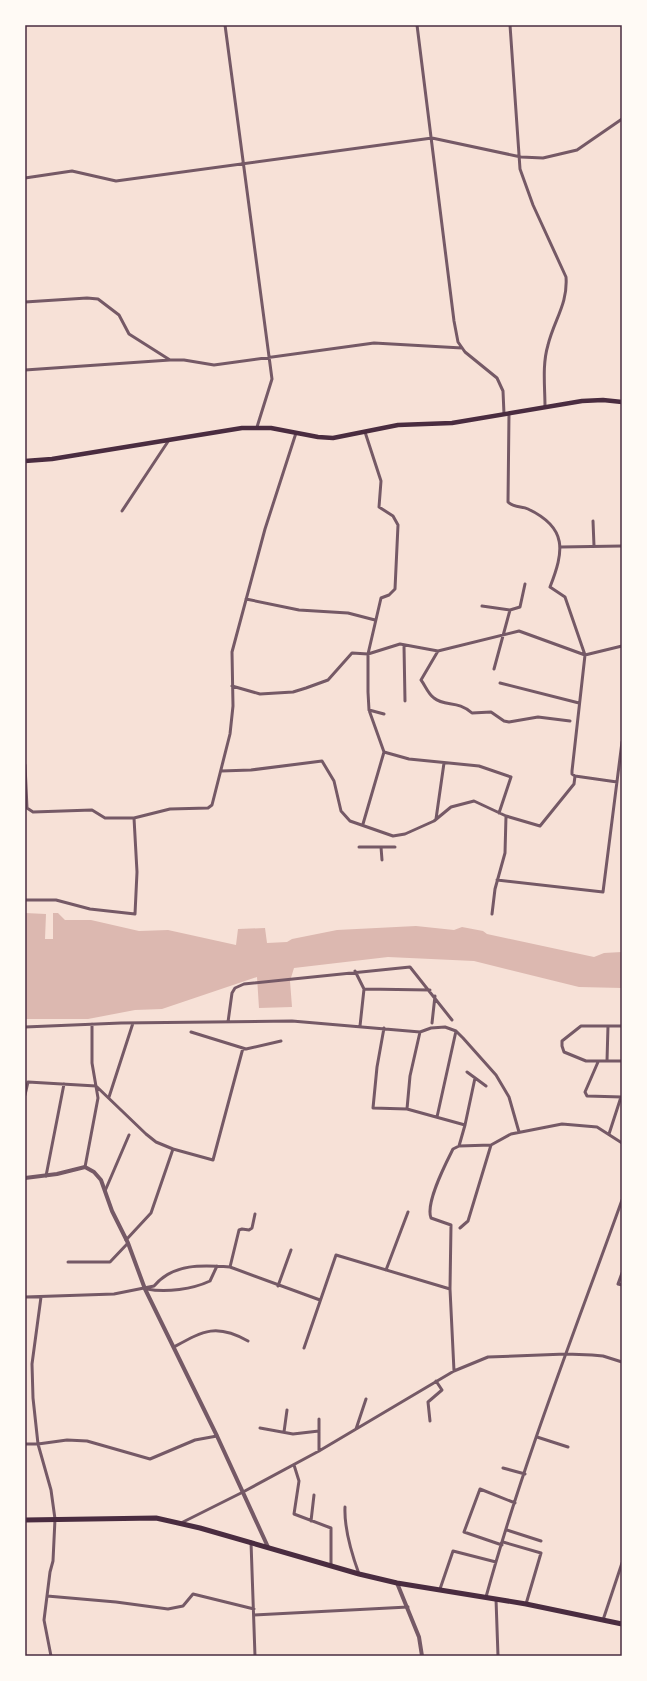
<svg xmlns="http://www.w3.org/2000/svg" width="647" height="1681" font-family="Overpass,sans-serif">
<style>
.water{fill:#dcb8b0}
.lines{fill:none;stroke-linecap:round;stroke-linejoin:round}
.minor{stroke:#755966;stroke-width:3}
.tertiary{stroke:#755966;stroke-width:4}
.secondary{stroke:#4a2c40;stroke-width:4.5}
.primary{stroke:#4a2c40;stroke-width:5}
.neatline{fill:none;stroke:#4a2c40;stroke-width:1.5}
</style>
<rect width="100%" height="100%" fill="#f7e1d7"/>
<path class="water" d="M 25,913 L 46,914 L 45,939 L 53,939 L 53,913 L 58,913 L 65,920 L 91,920 L 139,931 L 168,930 L 236,945 L 238,929 L 265,928 L 267,943 L 287,942 L 292,939 L 337,930 L 416,926 L 454,930 L 462,927 L 483,931 L 487,934 L 594,957 L 604,953 L 622,952 L 622,988 L 579,987 L 474,961 L 388,957 L 294,968 L 290,981 L 292,1007 L 259,1008 L 257,977 L 162,1009 L 135,1010 L 88,1019 L 25,1019 Z"/>
<g class="lines">
<path class="minor" d="M 225,25 L 272,379 L 257,427
M 417,25 L 454,321 L 458,342 L 465,352 L 497,378 L 503,391 L 504,414
M 510,25 L 520,169 L 533,205 L 566,277 C 568,304 554,320 548,345 C 542,365 545,387 545,407
M 25,178 L 72,171 L 116,181 L 432,138 L 521,157 L 543,158 L 577,150 L 622,119
M 25,302 L 87,298 L 98,299 L 119,315 L 129,334 L 170,360
M 25,370 L 170,360 L 184,360 L 214,365 L 374,343 L 462,348
M 509,413 L 508,502 C 514,508 522,506 528,509 C 568,528 564,551 550,587
M 122,511 L 169,440
M 593,521 L 594,546
M 561,547 L 622,546
M 246,599 L 299,610 L 348,613 L 375,620
M 482,606 L 510,610 L 520,607 L 525,584
M 404,646 L 405,701
M 438,651 L 421,680 C 425,685 428,694 434,698 C 445,707 458,700 472,713 L 491,712 L 504,721 L 509,722 L 538,717 L 570,721
M 494,669 L 510,610
M 500,683 L 579,703
M 232,686 L 260,694 L 293,692 L 306,688 L 328,680 L 352,653 L 368,654 L 400,644 L 438,651 L 519,631 L 585,655 L 565,597 L 550,587
M 369,710 L 384,714
M 384,752 L 409,759 L 479,766 L 511,777 L 499,813
M 25,765 L 27,808 L 33,812 L 92,810 L 105,818 L 134,818 L 170,809 L 208,808 L 212,805 L 230,734 L 233,706 L 232,652 L 265,529 L 296,433
M 221,771 L 251,770 L 322,761 L 334,781 L 341,811 L 350,821 L 393,836 L 405,834 L 434,821 L 451,807 L 474,801 L 506,816 L 540,826 L 574,784 L 575,776 L 617,782
M 575,776 L 572,774 L 572,771 L 585,655 L 622,646
M 436,819 L 444,763
M 363,824 L 384,752 L 369,710 L 368,692 L 368,654 L 381,598 L 389,595 L 395,589 L 398,525 L 393,516 L 379,507 L 381,481 L 365,432
M 359,847 L 395,847
M 381,847 L 382,860
M 497,880 L 603,892 L 622,742
M 25,900 L 56,900 L 90,909 L 135,914 L 137,872 L 134,818
M 492,914 L 495,889 L 505,853 L 506,816
M 355,971 L 364,989 L 360,1026
M 364,989 L 430,990
M 228,1022 L 232,993 L 235,988 L 244,984 L 410,967 L 452,1020
M 432,1023 L 435,996
M 622,1026 L 581,1026 L 562,1041 L 562,1046 L 564,1052 L 586,1061 L 622,1061
M 25,1027 L 121,1023 L 292,1021 L 420,1032 L 431,1028 L 445,1027 L 456,1031 L 463,1038 L 496,1075 L 509,1097 L 519,1132
M 384,1028 L 377,1067 L 373,1108 L 407,1109 L 465,1125 L 459,1146
M 191,1032 L 246,1049 L 281,1041
M 607,1061 L 608,1026
M 598,1062 L 585,1092 L 587,1096 L 622,1097
M 467,1072 L 486,1086
M 25,1095 L 28,1082 L 96,1086 L 146,1134 L 156,1142 L 173,1149
M 109,1097 L 133,1023
M 407,1109 L 410,1076 L 420,1032
M 437,1117 L 456,1031
M 465,1125 L 475,1078
M 609,1134 L 621,1097
M 85,1167 L 98,1098 L 92,1063 L 92,1024
M 46,1176 L 64,1084
M 105,1191 L 129,1135
M 460,1228 L 468,1221 L 491,1145
M 126,1240 L 151,1213 L 173,1149 L 213,1160 L 243,1048
M 68,1262 L 110,1262 L 128,1243
M 230,1267 L 239,1230 L 242,1229 L 249,1230 L 252,1228 L 255,1214
M 386,1270 L 408,1212
M 622,1273 L 618,1284 L 622,1285
M 278,1286 L 291,1250
M 147,1289 C 166,1293 193,1289 210,1281 L 217,1266
M 25,1297 L 114,1294 L 154,1286 C 173,1263 203,1265 230,1267 L 320,1300
M 41,1297 L 32,1364 L 33,1398 L 38,1444 L 51,1490 L 55,1519 L 53,1561 L 50,1572 L 44,1620 L 51,1656
M 174,1347 C 203,1331 216,1323 248,1341
M 304,1348 L 336,1255 L 450,1289
M 454,1371 L 450,1289 L 451,1225 L 431,1218 C 425,1203 446,1163 453,1149 L 459,1146 L 491,1145 L 511,1134 L 562,1124 L 597,1127 L 622,1143
M 319,1419 L 319,1451
M 430,1421 L 428,1402 L 442,1390 L 436,1381
M 260,1428 L 293,1434 L 319,1431
M 356,1429 L 366,1399
M 284,1432 L 287,1410
M 537,1437 L 568,1447
M 25,1444 L 38,1444 L 67,1440 L 87,1441 L 150,1459 L 195,1440 L 217,1436
M 294,1465 L 299,1481 L 294,1514 L 331,1528 L 331,1565
M 503,1468 L 525,1474
M 345,1507 C 344,1529 351,1552 359,1574
M 311,1521 L 314,1495
M 181,1523 L 243,1492 L 319,1451 L 454,1371 L 488,1357 L 566,1354 L 592,1355 L 603,1356 L 622,1362
M 507,1530 L 541,1541
M 251,1542 L 255,1656
M 503,1542 L 541,1553 L 526,1604
M 502,1545 L 464,1532 L 480,1489 L 515,1503
M 440,1589 L 453,1551 L 496,1562
M 47,1596 L 116,1602 L 168,1609 L 183,1606 L 193,1594 L 254,1609
M 486,1597 C 523,1462 575,1331 622,1200
M 496,1599 L 498,1656
M 254,1615 L 408,1607
M 603,1620 L 622,1563"/>
<path class="tertiary" d="M 25,1178 L 57,1174 L 85,1167 L 94,1172 L 101,1180 L 112,1211 L 128,1243 L 145,1289 L 217,1436 L 268,1547
M 397,1583 L 419,1637 L 422,1656"/>
<path class="secondary" d="M 25,461 L 52,459 L 242,428 L 271,428 L 318,437 L 333,438 L 398,425 L 452,423 L 582,401 L 603,400 L 622,402"/>
<path class="primary" d="M 25,1520 L 156,1518 L 200,1528 L 359,1574 L 397,1583 L 526,1604 L 622,1624"/>
</g>
<rect width="647" height="1681" fill="none" stroke="#fffaf5" stroke-width="52"/>
<rect x="26" y="26" width="595" height="1629" class="neatline"/>
</svg>
